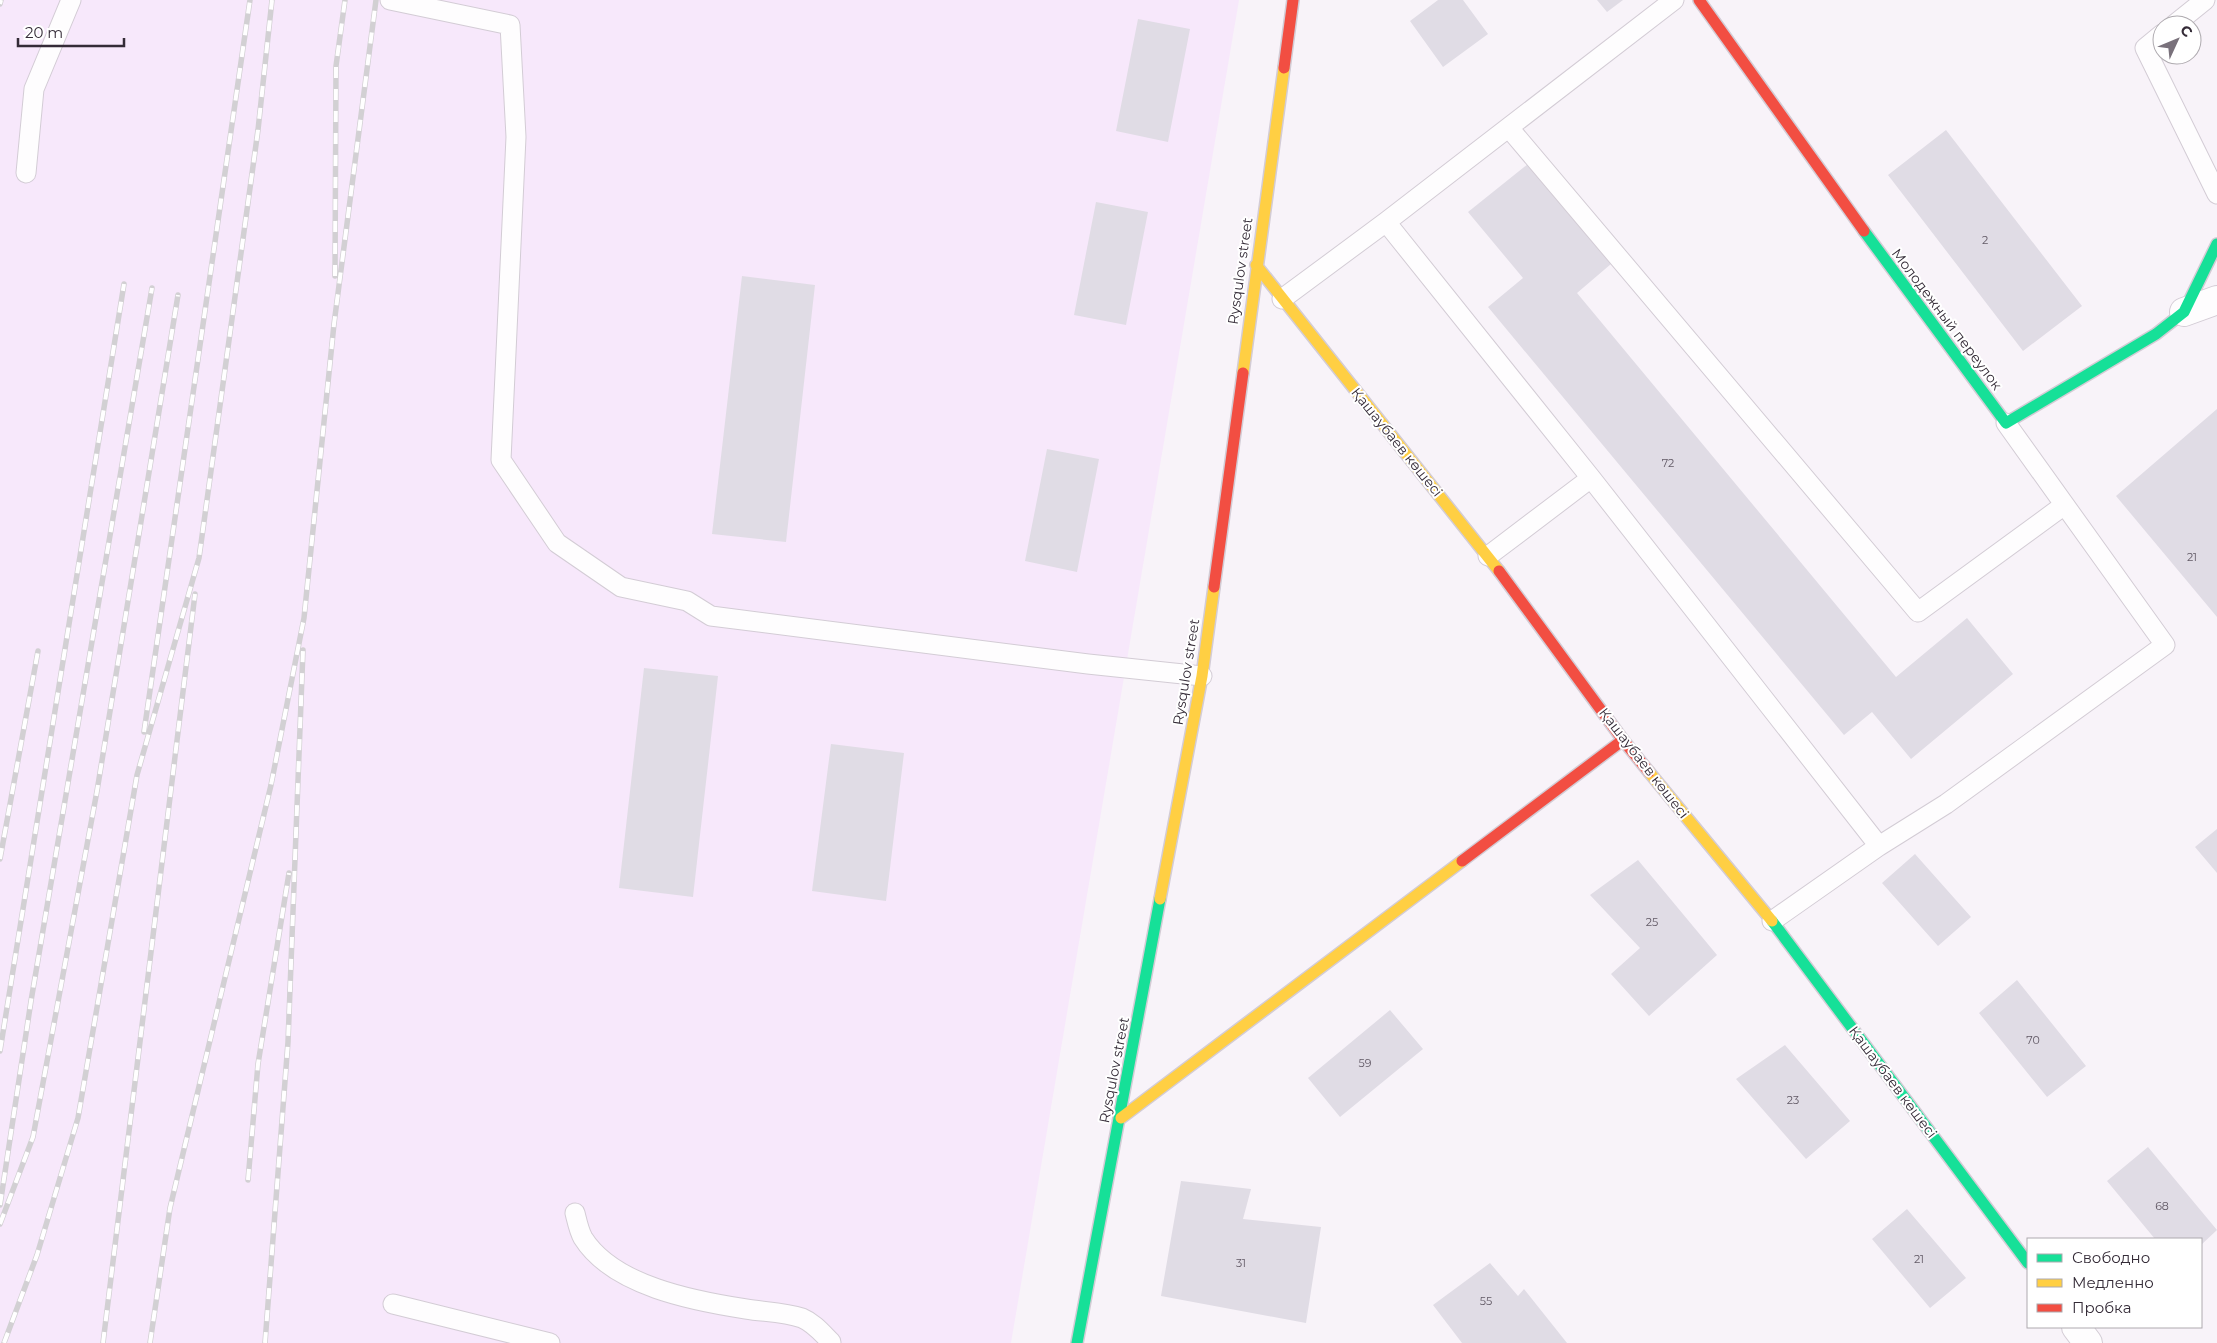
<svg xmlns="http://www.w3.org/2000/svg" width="2217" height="1343" font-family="Montserrat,sans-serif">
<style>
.built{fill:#f7e8fb}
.building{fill:#e0dce5}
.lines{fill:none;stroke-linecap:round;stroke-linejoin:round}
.lane-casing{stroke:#d3ccd5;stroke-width:21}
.street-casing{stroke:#d3ccd5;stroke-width:30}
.fast-casing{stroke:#d3ccd5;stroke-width:14}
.slow-casing{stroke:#d3ccd5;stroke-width:14}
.jam-casing{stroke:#d3ccd5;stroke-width:14}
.lane{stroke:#fefdfe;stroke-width:19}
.street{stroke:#fefdfe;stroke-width:28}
.fast{stroke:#16e098;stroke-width:11}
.slow{stroke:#ffcf43;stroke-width:11}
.jam{stroke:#f24e42;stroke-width:11}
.rail-casing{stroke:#d2d0d3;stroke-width:5.5}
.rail{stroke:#fff;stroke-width:4;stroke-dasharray:11;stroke-linecap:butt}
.labels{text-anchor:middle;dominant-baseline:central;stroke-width:4;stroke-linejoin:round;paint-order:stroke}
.number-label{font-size:11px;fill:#605864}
.street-label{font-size:14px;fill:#342b37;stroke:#fff}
</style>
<rect width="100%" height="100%" fill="#f8f3f9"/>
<path class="built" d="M 0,0 L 1239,0 L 1011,1343 L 0,1343 Z"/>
<path class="building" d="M 1438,0 L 1463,0 L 1488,34 L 1443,67 L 1410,21 Z
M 1597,0 L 1623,0 L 1607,12 Z
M 1138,19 L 1190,29 L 1168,142 L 1116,131 Z
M 1946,130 L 2082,306 L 2023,351 L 1888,175 Z
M 1528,164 L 1611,264 L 1577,293 L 1896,677 L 1967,618 L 2013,674 L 1911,759 L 1872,712 L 1844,735 L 1488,307 L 1523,278 L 1468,212 Z
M 1096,202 L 1148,212 L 1126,325 L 1074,315 Z
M 742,276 L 815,285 L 786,542 L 712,534 Z
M 2217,409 L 2217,617 L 2116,496 Z
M 1047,449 L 1099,459 L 1077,572 L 1025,561 Z
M 644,668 L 718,676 L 693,897 L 619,888 Z
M 831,744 L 904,753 L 886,901 L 812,891 Z
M 2217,829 L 2217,873 L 2195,847 Z
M 1915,854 L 1971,917 L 1938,946 L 1882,883 Z
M 1638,860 L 1717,955 L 1649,1016 L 1611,974 L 1640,948 L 1590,895 Z
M 2017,980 L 2086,1066 L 2047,1097 L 1979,1013 Z
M 1390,1010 L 1423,1049 L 1340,1117 L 1308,1078 Z
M 1785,1045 L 1850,1121 L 1806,1159 L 1736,1079 Z
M 2148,1147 L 2217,1230 L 2201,1245 L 2201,1239 L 2155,1239 L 2107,1181 Z
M 1181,1181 L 1251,1189 L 1243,1219 L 1321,1227 L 1306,1323 L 1161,1296 Z
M 1907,1209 L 1966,1278 L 1930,1308 L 1872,1239 Z
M 1490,1263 L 1518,1296 L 1524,1289 L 1567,1343 L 1462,1343 L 1433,1305 Z"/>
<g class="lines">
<defs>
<path id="lane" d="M 390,0 L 510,25 L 516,137 L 501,460 L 557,543 L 621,587 L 687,601 L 711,616 L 1088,664 L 1202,676
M 2174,25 L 2205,0
M 2162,34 L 2145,48 L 2217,194
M 1509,128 L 1918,612 L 2063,506
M 26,173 L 34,89 L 71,0
M 1386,222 L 1591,478 L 1879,846 L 1772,921
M 1282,299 L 1386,222 L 1674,0
M 1488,556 L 1591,478
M 1879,846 L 1946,804 L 2165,645 L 2006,423
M 575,1213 C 577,1221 579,1231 583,1238 C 613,1286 694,1301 746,1309 C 764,1312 784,1312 802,1318 C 814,1323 822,1333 831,1342
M 393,1304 L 550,1343"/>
<path id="street" d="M 2184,312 L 2217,300
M 2076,1327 L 2088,1343"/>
<path id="fast" d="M 1864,231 L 2006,423 L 2156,334 L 2184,312 L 2217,244
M 1772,921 L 2028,1263
M 1077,1343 L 1160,899"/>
<path id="slow" d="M 1256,265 L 1499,571
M 1243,373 L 1284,68
M 1649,772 L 1772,921
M 1160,899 L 1202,676 L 1214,587
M 1121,1118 L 1462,861"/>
<path id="jam" d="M 1699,0 L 1864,231
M 1284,68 L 1293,0
M 1499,571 L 1623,740 L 1649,772
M 1214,587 L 1243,373
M 1462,861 L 1623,740"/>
</defs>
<use href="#lane" class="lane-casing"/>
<use href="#street" class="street-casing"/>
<use href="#fast" class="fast-casing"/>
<use href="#slow" class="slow-casing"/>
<use href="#jam" class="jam-casing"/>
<use href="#lane" class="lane"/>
<use href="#street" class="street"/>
<use href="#fast" class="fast"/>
<use href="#slow" class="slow"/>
<use href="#jam" class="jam"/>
<defs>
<path id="rail" d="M 0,4 L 1,0
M 335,276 L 336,66 L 345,0
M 144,732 L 250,0
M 0,859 L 38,651
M 0,1051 L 124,284
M 248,1180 L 258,1064 L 289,873
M 0,1205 L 31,1001 L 152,288
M 0,1224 L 33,1137 L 97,791 L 178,295
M 4,1343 L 37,1255 L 78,1118 L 137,775 L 199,558 L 258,130 L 272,0
M 103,1343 L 195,594
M 150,1343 L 170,1208 L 271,785 L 304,618 L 334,324 L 376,0
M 265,1343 L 288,1042 L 303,650"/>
</defs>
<use href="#rail" class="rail-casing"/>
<use href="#rail" class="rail"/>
</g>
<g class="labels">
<g class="number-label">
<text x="1985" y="240">2</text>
<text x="1668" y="463">72</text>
<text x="2192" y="557">21</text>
<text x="1652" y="922">25</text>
<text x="2033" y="1040">70</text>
<text x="1365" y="1063">59</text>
<text x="1793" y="1100">23</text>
<text x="2162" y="1206">68</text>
<text x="1919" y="1259">21</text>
<text x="1241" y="1263">31</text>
<text x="1486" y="1301">55</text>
</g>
<g class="street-label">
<text transform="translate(1240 271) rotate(-82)">Rysqulov street</text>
<text transform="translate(1947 319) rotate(53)">Молодежный переулок</text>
<text transform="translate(1397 442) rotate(51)">Қашаубаев көшесі</text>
<text transform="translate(1186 672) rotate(-81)">Rysqulov street</text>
<text transform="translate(1644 763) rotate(52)">Қашаубаев көшесі</text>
<text transform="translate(1114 1070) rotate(-79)">Rysqulov street</text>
<text transform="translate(1893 1082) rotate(53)">Қашаубаев көшесі</text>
</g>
</g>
<rect x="2027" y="1238" width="175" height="90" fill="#ffffff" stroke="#aeaaaf"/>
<rect x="2037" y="1254" width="25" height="8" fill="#16e098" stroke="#aeaaaf"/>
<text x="2072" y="1263" font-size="15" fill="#342b37">Свободно</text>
<rect x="2037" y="1279" width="25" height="8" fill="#ffcf43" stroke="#aeaaaf"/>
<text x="2072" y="1288" font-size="15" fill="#342b37">Медленно</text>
<rect x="2037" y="1304" width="25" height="8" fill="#f24e42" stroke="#aeaaaf"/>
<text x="2072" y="1313" font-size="15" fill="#342b37">Пробка</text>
<g transform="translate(2177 40) rotate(46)"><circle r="24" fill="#ffffff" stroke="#aeaaaf"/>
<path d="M0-4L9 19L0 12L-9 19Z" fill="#79717b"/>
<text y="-8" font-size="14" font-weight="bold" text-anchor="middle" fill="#342b37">С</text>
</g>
<path d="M18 38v8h106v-8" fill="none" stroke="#342b37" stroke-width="2.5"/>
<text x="25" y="38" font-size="15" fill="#342b37" stroke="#ffffff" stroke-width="4" paint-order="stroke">20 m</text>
</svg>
